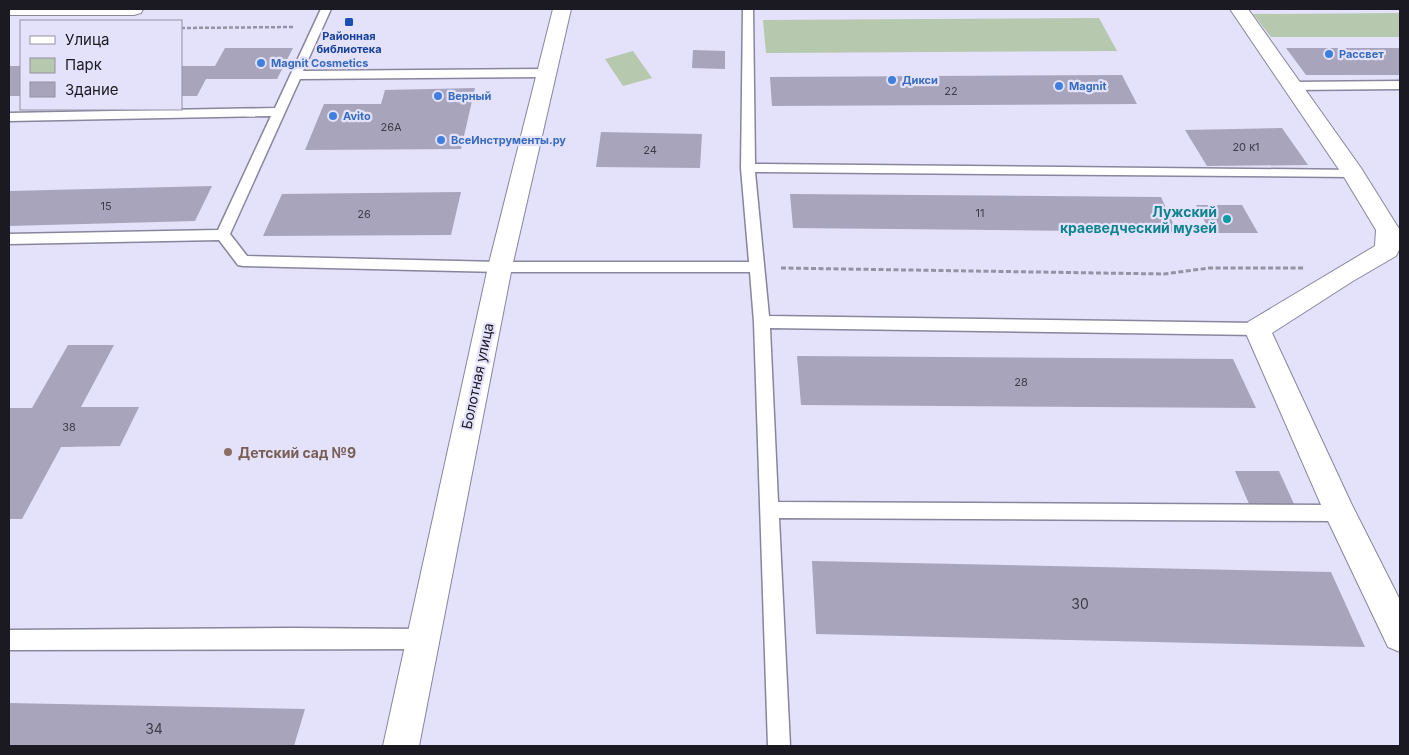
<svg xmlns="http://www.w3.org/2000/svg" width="1409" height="755" font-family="Inter,sans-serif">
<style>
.green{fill:#b6c8ad}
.building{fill:#a7a4bc}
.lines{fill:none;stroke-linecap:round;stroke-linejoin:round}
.lane-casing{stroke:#88859c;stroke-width:3}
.street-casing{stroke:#88859c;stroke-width:2}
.primary-casing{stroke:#88859c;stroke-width:2}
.path-far1{stroke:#9592a6;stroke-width:2.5;stroke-dasharray:4 2;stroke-linecap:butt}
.path{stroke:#9592a6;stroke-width:3;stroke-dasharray:5 2.5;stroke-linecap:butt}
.lane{fill:#fff;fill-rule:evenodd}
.street{fill:#fff;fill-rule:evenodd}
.primary{fill:#fff;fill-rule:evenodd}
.transit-dot{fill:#1a4fb4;stroke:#e4e1fb;stroke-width:2}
.shop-dot{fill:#3f7fe0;stroke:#e4e1fb;stroke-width:2}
.culture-dot{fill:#0f9aa8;stroke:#e4e1fb;stroke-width:2}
.education-dot{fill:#8d6e63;stroke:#e4e1fb;stroke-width:2}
.labels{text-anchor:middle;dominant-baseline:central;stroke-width:4.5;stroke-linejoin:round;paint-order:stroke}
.far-transit-label{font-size:11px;font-weight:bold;fill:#164399;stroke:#e4e1fb}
.far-shop-label{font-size:11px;font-weight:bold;fill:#366cbe;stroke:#e4e1fb;text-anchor:start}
.number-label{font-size:11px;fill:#3e3c48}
.culture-label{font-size:14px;font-weight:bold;fill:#0d838f;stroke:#e4e1fb;text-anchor:end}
.street-label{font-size:14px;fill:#1b1922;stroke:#e4e1fb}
.education-label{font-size:14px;font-weight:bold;fill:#785e54;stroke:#e4e1fb;text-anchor:start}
.near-number-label{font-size:14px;fill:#3e3c48}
</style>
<rect width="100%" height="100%" fill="#e4e1fb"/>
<path class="green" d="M 1400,13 L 1400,37 L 1271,37 L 1253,14 Z
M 1099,18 L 1117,51 L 766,53 L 763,20 Z
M 633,51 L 652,78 L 623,86 L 605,59 Z"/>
<path class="building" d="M 225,48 L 293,48 L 277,79 L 206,79 L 197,96 L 181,96 L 181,66 L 215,66 Z
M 1286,48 L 1400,48 L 1400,75 L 1306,75 Z
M 693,50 L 725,51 L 725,69 L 692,68 Z
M 9,66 L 21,66 L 21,96 L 9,96 Z
M 1122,75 L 1137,104 L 772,106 L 770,77 Z
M 475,88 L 461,149 L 305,150 L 324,104 L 381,104 L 385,90 Z
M 1282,128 L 1308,165 L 1207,166 L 1185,130 Z
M 601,132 L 702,134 L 700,168 L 596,167 Z
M 212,186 L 195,221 L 9,226 L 9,191 Z
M 461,192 L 451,235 L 263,236 L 282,194 Z
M 790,194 L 1161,197 L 1177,232 L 793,228 Z
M 1196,205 L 1242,205 L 1258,233 L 1211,233 Z
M 68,345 L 114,345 L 81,407 L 139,407 L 120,446 L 61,447 L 22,519 L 9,519 L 9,408 L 32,408 Z
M 797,356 L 1233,359 L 1256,408 L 801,405 Z
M 1235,471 L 1279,471 L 1294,504 L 1249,504 Z
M 812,561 L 1331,572 L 1365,647 L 816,634 Z
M 9,703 L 305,709 L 294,746 L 9,746 Z"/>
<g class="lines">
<defs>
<path id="lane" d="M 321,9 L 331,9 L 303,71 L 547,69 L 553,73 L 547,77 L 300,79 L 230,234 L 247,256 L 500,262 L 749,262 L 741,168 L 743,9 L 753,9 L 755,164 L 1358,170 L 1360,173 L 1358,176 L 1353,177 L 755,172 L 769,316 L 1257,323 L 1262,325 L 1265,329 L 1262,333 L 1257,335 L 770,328 L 778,502 L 1340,505 L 1346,507 L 1349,513 L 1346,519 L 1340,521 L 779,518 L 790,746 L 768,746 L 754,322 L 750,272 L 500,272 L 243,266 L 238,265 L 219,240 L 9,244 L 9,234 L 218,230 L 271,116 L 9,121 L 9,113 L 275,108 Z
M 1400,81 L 1400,89 L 1292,90 L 1286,86 L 1292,82 Z
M 292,628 L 422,629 L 429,632 L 432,639 L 429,646 L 422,649 L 9,650 L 9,630 Z"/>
<path id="street" d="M 553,9 L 571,9 L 512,267 L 419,746 L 383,746 L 488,267 Z
M 1230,9 L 1248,9 L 1361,168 L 1396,224 L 1400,230 L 1399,250 L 1396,256 L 1353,281 L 1272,333 L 1351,503 L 1400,600 L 1400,652 L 1388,647 L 1329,523 L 1244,329 L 1248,322 L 1375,246 L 1376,230 L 1344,177 Z"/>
<path id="primary" d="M 9,9 L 143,9 L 141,13 L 134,15 L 9,15 Z"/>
</defs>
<use href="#lane" class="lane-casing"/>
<use href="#street" class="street-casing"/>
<use href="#primary" class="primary-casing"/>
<path class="path-far1" d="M 181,28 L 294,27"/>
<path class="path" d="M 781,268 L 1164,274 L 1209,268 L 1304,268"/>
<use href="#lane" class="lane"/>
<use href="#street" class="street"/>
<use href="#primary" class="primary"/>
</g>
<rect class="transit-dot" x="344" y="17" width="10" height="10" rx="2.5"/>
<g class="shop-dot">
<circle cx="1329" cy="54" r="5"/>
<circle cx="261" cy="63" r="5"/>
<circle cx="892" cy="80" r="5"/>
<circle cx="1059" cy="86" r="5"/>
<circle cx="438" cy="96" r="5"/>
<circle cx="333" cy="116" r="5"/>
<circle cx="441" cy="140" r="5"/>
</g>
<circle class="culture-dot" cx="1227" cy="219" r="5"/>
<circle class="education-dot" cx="228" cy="452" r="5"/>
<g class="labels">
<g class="far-transit-label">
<text x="349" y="36">Районная<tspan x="349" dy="13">библиотека</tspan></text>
</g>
<g class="far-shop-label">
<text x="1339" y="54">Рассвет</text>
<text x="271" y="63">Magnit Cosmetics</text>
<text x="902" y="80">Дикси</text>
<text x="1069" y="86">Magnit</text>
<text x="448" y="96">Верный</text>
<text x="343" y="116">Avito</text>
<text x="451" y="140">ВсеИнструменты.ру</text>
</g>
<g class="number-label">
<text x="951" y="91">22</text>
<text x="391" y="127">26А</text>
<text x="1246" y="147">20 к1</text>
<text x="650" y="150">24</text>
<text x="106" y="206">15</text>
<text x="980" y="213">11</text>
<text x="364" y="214">26</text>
<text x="1021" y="382">28</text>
<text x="69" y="427">38</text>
</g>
<g class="culture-label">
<text x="1217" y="211">Лужский<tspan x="1217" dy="16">краеведческий музей</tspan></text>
</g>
<g class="street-label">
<text transform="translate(477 376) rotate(-78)">Болотная улица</text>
</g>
<g class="education-label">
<text x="238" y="452">Детский сад №9</text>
</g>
<g class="near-number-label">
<text x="1080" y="603">30</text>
<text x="154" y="728">34</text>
</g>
</g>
<rect width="1409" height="755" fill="none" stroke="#1b1922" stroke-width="20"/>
<rect x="20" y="20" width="162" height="90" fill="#e4e1fb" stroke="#9491a4"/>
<rect x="30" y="36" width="25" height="8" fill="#ffffff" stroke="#9491a4"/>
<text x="65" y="45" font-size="15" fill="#1b1922">Улица</text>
<rect x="30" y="58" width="25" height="15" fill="#b6c8ad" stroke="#9491a4"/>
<text x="65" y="70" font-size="15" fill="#1b1922">Парк</text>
<rect x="30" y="82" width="25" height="15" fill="#a7a4bc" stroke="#9491a4"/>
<text x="65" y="95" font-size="15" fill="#1b1922">Здание</text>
</svg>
